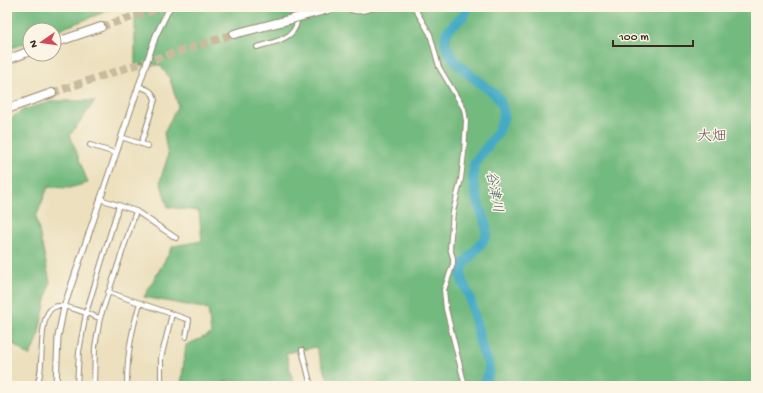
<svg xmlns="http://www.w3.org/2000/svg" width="763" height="393" font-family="'Gochi Hand','Klee One',sans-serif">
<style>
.forest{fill:#73ba7f;stroke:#57724e}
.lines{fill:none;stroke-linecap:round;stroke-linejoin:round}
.river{stroke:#44aac4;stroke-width:10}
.motorway-tunnel{stroke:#c9bc9e;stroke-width:8;stroke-dasharray:8 4;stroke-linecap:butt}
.minor-casing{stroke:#94856e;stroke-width:6}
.tertiary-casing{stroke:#94856e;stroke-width:7}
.motorway-casing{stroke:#94856e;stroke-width:10}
.minor{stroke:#fff;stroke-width:4}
.tertiary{stroke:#fff;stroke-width:5}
.motorway{stroke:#fff;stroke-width:8}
.motorway-bridge-casing{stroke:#94856e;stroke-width:10;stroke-linecap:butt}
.motorway-bridge{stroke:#fff;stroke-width:8}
.labels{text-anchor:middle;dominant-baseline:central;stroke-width:3;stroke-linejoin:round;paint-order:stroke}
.water-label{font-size:14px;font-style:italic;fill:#3f5d60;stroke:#fcf5e5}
.quarter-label{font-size:15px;fill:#675261;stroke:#fcf5e5}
</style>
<rect width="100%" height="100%" fill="#fcf5e5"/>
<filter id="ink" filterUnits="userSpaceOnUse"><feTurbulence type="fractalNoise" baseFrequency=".025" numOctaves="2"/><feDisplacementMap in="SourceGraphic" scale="8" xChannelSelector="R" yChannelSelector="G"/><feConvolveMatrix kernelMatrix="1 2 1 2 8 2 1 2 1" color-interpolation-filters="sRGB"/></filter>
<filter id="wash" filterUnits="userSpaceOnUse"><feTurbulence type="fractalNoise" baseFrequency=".012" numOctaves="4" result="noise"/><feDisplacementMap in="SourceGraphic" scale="16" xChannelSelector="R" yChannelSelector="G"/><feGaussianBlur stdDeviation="0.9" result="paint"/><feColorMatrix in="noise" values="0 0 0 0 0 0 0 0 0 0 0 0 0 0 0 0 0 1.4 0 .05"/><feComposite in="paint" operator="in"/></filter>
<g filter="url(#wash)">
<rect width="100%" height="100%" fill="#ece0be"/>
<path class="forest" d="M 7,7 L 117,7 L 54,32 L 54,30 L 30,30 L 30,41 L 7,50 Z
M 135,7 L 756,7 L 756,386 L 331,386 L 323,367 L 316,347 L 286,353 L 294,386 L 237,386 L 234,380 L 220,383 L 218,386 L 181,386 L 186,345 L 211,334 L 208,309 L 144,297 L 173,246 L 202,241 L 199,211 L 168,207 L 160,181 L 168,156 L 164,133 L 178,105 L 170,79 L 160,65 L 135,65 Z
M 54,101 L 95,101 L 70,135 L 88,183 L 69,188 L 48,187 L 36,217 L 50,282 L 37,341 L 29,356 L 13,344 L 8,314 L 7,121 L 23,110 Z"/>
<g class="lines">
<path class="river" d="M 468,7 C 465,20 452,22 447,33 C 436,55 481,83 496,95 L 501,103 L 504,115 L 502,122 L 497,134 L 479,157 L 474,165 L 473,181 L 479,206 L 485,221 L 487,233 L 483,241 L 465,263 L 461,273 L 463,283 L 470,298 L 483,353 L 488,362 L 489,372 L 483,386"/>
</g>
</g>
<g filter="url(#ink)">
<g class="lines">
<path class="motorway-tunnel" d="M 101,27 L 163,7
M 52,93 L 123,69 L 234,34"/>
<defs>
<path id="minor" d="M 346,7 C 355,15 367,10 377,7
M 414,7 L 430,34 L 439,67 L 461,104 L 464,109 L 466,121 L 464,153 L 461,179 L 453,212 L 450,248 L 453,258 L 453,264 L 444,290 L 446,309 L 465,386
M 257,47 C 281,40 302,38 297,7
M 138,86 C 146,89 153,90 155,100 L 141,144
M 121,137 L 148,146
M 90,145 L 115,153
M 100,199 L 136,211 L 176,238
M 108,292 L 172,314 L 161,358 L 161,386
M 172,314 L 189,320 L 186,337
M 756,320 L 756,321
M 302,350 L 311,386
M 36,386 C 47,371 34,308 58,306 C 67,305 91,315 100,318
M 77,386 L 79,352 L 86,313 L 119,205
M 94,386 L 95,347 L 100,318 L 136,211
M 127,386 C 127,355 131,333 140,303
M 754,386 L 756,380"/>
<path id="tertiary" d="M 56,386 L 58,337 L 64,307 L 156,35 L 170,7"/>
<path id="motorway" d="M 234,34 L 288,20
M 54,43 L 101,27
M 7,60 L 30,51
M 7,109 L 52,93"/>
</defs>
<use href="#minor" class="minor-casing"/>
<use href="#tertiary" class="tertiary-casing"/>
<use href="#motorway" class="motorway-casing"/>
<use href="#minor" class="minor"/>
<use href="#tertiary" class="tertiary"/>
<use href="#motorway" class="motorway"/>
<defs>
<path id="motorway-bridge" d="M 288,20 L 336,7"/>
</defs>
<use href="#motorway-bridge" class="motorway-bridge-casing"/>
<use href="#motorway-bridge" class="motorway-bridge"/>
</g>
</g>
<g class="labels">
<g class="water-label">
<text transform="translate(493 192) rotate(80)">谷津川</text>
</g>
<g class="quarter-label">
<text x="712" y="137">大畑</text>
</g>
</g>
<rect width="763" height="393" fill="none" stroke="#fcf5e5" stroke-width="24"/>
<g transform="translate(42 42) rotate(257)"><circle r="19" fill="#fcf5e5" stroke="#afa495"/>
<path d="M0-3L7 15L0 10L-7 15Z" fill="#d1495b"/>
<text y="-6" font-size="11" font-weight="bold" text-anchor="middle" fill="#3b2a1e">N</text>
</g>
<path d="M613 40v6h80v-6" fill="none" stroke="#3b2a1e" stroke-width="2"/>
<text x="619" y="40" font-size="12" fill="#3b2a1e" stroke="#fcf5e5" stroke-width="3" paint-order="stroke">100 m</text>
</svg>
